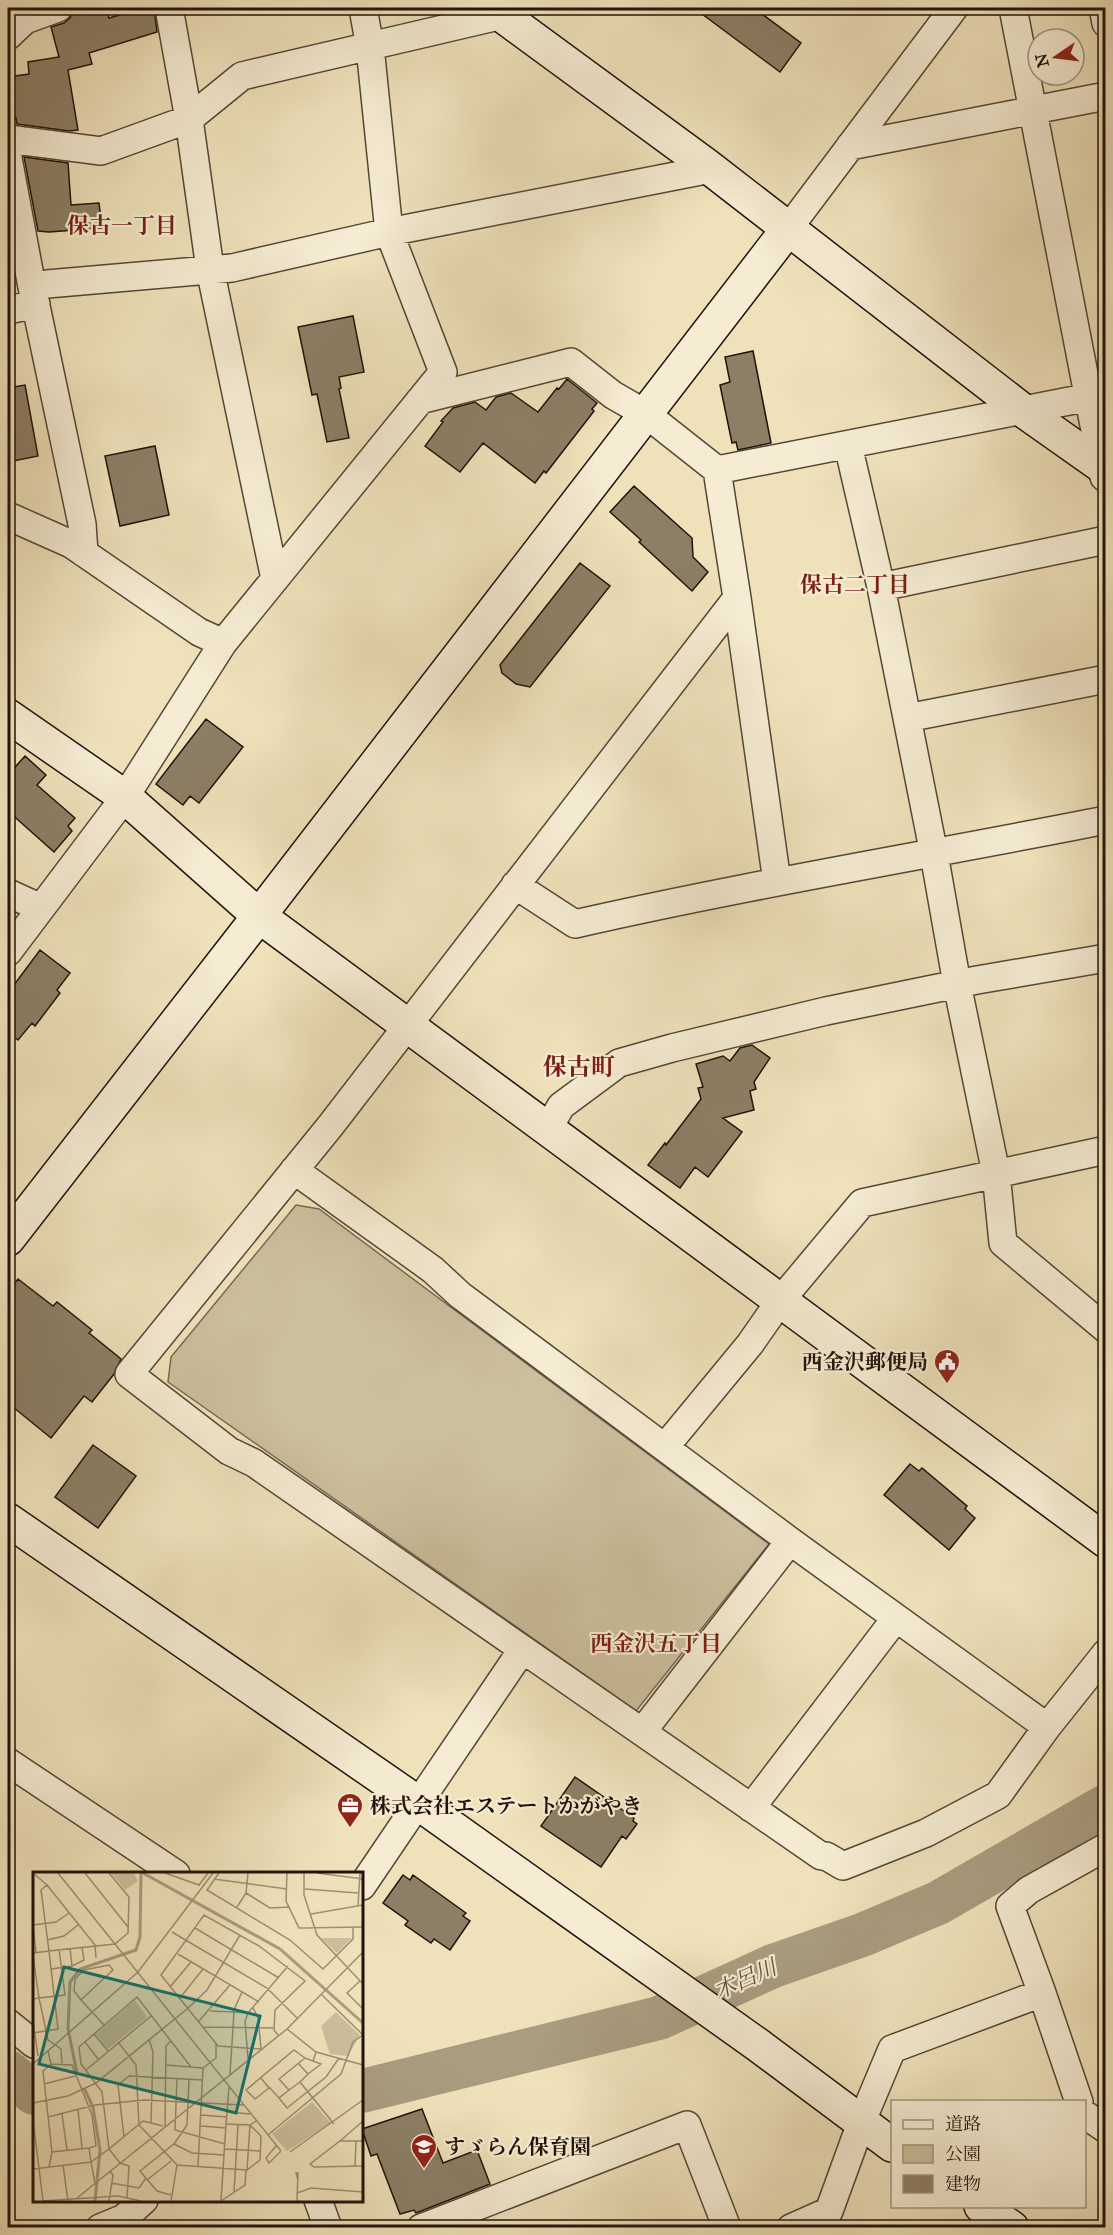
<svg xmlns="http://www.w3.org/2000/svg" width="1113" height="2235" font-family="'IM FELL Great Primer','Noto Serif JP',serif">
<style>
.green{fill:#ccbf9d;stroke:#766954;stroke-width:1.5}
.lines{fill:none;stroke-linecap:round;stroke-linejoin:round}
.river{stroke:#a99c7f;stroke-width:44}
.building{fill:#8c7f66;stroke:#21130a;stroke-width:1.5}
.street-casing{stroke:#544736;stroke-width:30}
.secondary-casing{stroke:#21130a;stroke-width:36}
.street{stroke:#f5ecd3;stroke-width:27}
.secondary{stroke:#f5ecd3;stroke-width:33}
.labels{text-anchor:middle;dominant-baseline:central;stroke-width:4.5;stroke-linejoin:round;paint-order:stroke}
.poi-label{font-size:21px;font-weight:bold;fill:#21130a;stroke:#f5ecd3;text-anchor:start}
.neighbourhood-label{font-size:22px;font-weight:bold;fill:#7a1f14;stroke:#f5ecd3}
.water-label{font-size:22px;font-style:italic;fill:#5e513f;stroke:#f5ecd3}
.quarter-label{font-size:24px;font-weight:bold;fill:#7a1f14;stroke:#f5ecd3}
.inset-river{fill:none;stroke:#a99c7f;stroke-width:3}
.inset-road{fill:none;stroke:#9d8f74;stroke-width:1.5}
.view{fill:#0f766e;fill-opacity:0.15;stroke:#0f766e;stroke-width:3}
.inset-edge{fill:none;stroke:#21130a;stroke-width:3}
</style>
<rect width="100%" height="100%" fill="#efe2bb"/>
<filter id="stains"><feTurbulence type="fractalNoise" baseFrequency=".00333" numOctaves="4"/><feColorMatrix values="0 0 0 0 .2 0 0 0 0 .09 0 0 0 0 .02 0 0 0 .5 -.17"/></filter>
<radialGradient id="worn" r=".72"><stop offset=".6" stop-color="#630" stop-opacity="0"/><stop offset="1" stop-color="#630" stop-opacity=".3"/></radialGradient>
<path class="green" d="M 296,1205 L 319,1209 L 769,1544 L 636,1711 L 168,1382 L 171,1357 Z"/>
<g class="lines">
<path class="river" d="M 8,2072 L 34,2093
M 362,2091 L 659,2018 L 773,1966 L 862,1935 L 938,1903 L 1106,1806"/>
</g>
<path class="building" d="M 81,8 L 106,8 L 109,18 L 143,8 L 154,8 L 157,32 L 89,53 L 92,64 L 68,70 L 78,130 L 69,131 L 17,124 L 16,118 L 13,119 L 11,107 L 8,108 L 8,77 L 29,74 L 28,62 L 59,57 L 51,27 L 64,23 L 70,18 L 73,10 Z
M 694,8 L 754,8 L 801,43 L 780,72 Z
M 24,157 L 68,163 L 71,205 L 99,203 L 102,228 L 49,232 L 38,231 Z
M 353,316 L 364,372 L 339,377 L 341,388 L 339,389 L 349,438 L 327,442 L 317,394 L 312,395 L 298,327 Z
M 753,351 L 771,443 L 738,450 L 736,442 L 732,443 L 720,385 L 730,382 L 725,357 Z
M 567,379 L 597,403 L 592,409 L 594,411 L 546,473 L 544,471 L 535,483 L 483,443 L 460,472 L 425,446 L 443,422 L 441,421 L 453,408 L 475,402 L 486,410 L 496,397 L 511,393 L 538,412 L 557,388 L 559,389 Z
M 25,385 L 38,456 L 8,462 L 8,388 Z
M 155,446 L 169,515 L 120,526 L 105,456 Z
M 634,486 L 692,538 L 693,557 L 708,572 L 692,591 L 639,542 L 641,540 L 610,512 Z
M 580,563 L 610,586 L 530,687 L 516,684 L 502,673 L 500,665 Z
M 206,719 L 243,747 L 199,803 L 190,796 L 183,805 L 156,784 Z
M 25,756 L 46,775 L 37,785 L 75,818 L 68,826 L 72,831 L 54,852 L 8,811 L 8,775 Z
M 40,950 L 70,973 L 57,990 L 60,993 L 35,1026 L 32,1023 L 18,1040 L 8,1032 L 8,993 Z
M 752,1045 L 770,1058 L 754,1082 L 756,1089 L 750,1091 L 754,1110 L 723,1118 L 742,1132 L 708,1177 L 695,1167 L 680,1188 L 648,1165 L 665,1143 L 666,1145 L 701,1099 L 698,1088 L 703,1087 L 696,1064 L 723,1056 L 730,1061 L 740,1048 Z
M 18,1279 L 53,1306 L 57,1302 L 92,1330 L 89,1333 L 121,1359 L 114,1374 L 92,1402 L 84,1396 L 51,1438 L 8,1403 L 8,1292 Z
M 93,1445 L 136,1476 L 98,1528 L 55,1497 Z
M 910,1464 L 919,1471 L 922,1468 L 967,1506 L 965,1509 L 975,1518 L 949,1550 L 884,1495 Z
M 575,1777 L 634,1818 L 633,1821 L 637,1824 L 626,1839 L 622,1836 L 601,1867 L 541,1826 Z
M 403,1875 L 410,1880 L 413,1875 L 466,1913 L 463,1916 L 470,1921 L 450,1950 L 434,1939 L 431,1943 L 405,1925 L 408,1921 L 383,1903 Z
M 422,2109 L 443,2163 L 477,2150 L 490,2184 L 416,2213 L 414,2210 L 400,2214 L 377,2154 L 371,2156 L 362,2129 Z"/>
<g class="lines">
<defs>
<path id="street" d="M 169,8 L 189,119 L 210,269 L 275,579
M 1013,8 L 1104,477
M 1103,8 L 1106,23
M 8,36 L 25,20 L 58,8
M 8,139 L 101,151 L 189,119 L 242,76 L 503,15
M 850,146 L 1106,96
M 8,158 L 32,287 L 47,284 L 232,268 L 389,232 L 711,169
M 788,229 L 954,8
M 32,287 L 82,524 L 84,553
M 8,310 L 36,304
M 420,400 L 571,362 L 613,395 L 646,414 L 717,470 L 737,598 L 331,1125 L 129,1374 L 229,1451 L 254,1463 L 821,1856 L 826,1856 L 843,1866 L 926,1833 L 998,1795 L 1047,1727 L 1106,1653
M 848,445 L 881,587 L 934,854 L 957,984 L 996,1173 L 1003,1243 L 1106,1329
M 717,470 L 1105,394
M 8,516 L 71,544 L 199,632 L 223,643
M 881,587 L 1106,540
M 737,598 L 777,882
M 907,718 L 1106,679
M 515,885 L 575,924 C 751,884 929,855 1106,820
M 8,893 L 41,908
M 8,952 L 125,797 L 223,643 L 443,372 L 389,232 L 370,47 L 363,8
M 548,1129 L 561,1106 L 619,1063 L 672,1048 L 826,1011 L 977,980 L 1106,958
M 294,1170 L 433,1270 L 460,1295 L 790,1541 L 1047,1727
M 665,1447 L 750,1344 L 780,1301 L 862,1203 L 1106,1150
M 642,1732 L 790,1541
M 8,1762 L 176,1874
M 751,1808 L 896,1618
M 362,1886 L 522,1650
M 8,2023 L 34,2044
M 1079,2102 L 1042,1993 L 1010,1906 L 1029,1890 L 1106,1847
M 1084,2114 L 1106,2129
M 318,2200 L 328,2228
M 100,2228 L 124,2218 L 144,2200
M 421,2228 L 687,2125 L 727,2228
M 791,2228 L 829,2211 L 861,2123 L 892,2049 L 1042,1993"/>
<path id="secondary" d="M 492,8 L 706,165 L 1021,409 L 1106,469
M 8,716 L 125,797 L 259,916 L 1106,1541
M 8,1239 L 259,916 L 788,229
M 8,1520 L 418,1803 L 758,2045 L 892,2145
M 981,2206 L 1012,2228"/>
</defs>
<use href="#street" class="street-casing"/>
<use href="#secondary" class="secondary-casing"/>
<use href="#street" class="street"/>
<use href="#secondary" class="secondary"/>
</g>
<defs>
<symbol id="civic-pin" viewBox="-11 -11 22 30"><path d="M0 17L-7.5 6A9.5 9.5 0 1 1 7.5 6Z" fill="#8f2418" stroke="#f5ecd3"/><path d="M-.6-6.5H3V-4.5H.6V-3L4-1V1h2V6H-6V1h2V-1L-.6-3ZM-1.2 2.5V6h2.4V2.5Z" fill="#fff"/></symbol>
<symbol id="office-pin" viewBox="-11 -11 22 30"><path d="M0 17L-7.5 6A9.5 9.5 0 1 1 7.5 6Z" fill="#8f2418" stroke="#f5ecd3"/><path d="M-6-3h4V-5.5h4V-3h4V5H-6ZM-1-4.5V-3h2v-1.5ZM-6 0V1H6V0Z" fill="#fff"/></symbol>
<symbol id="school-pin" viewBox="-11 -11 22 30"><path d="M0 17L-7.5 6A9.5 9.5 0 1 1 7.5 6Z" fill="#8f2418" stroke="#f5ecd3"/><path d="M0-5L7-2L0 1L-7-2ZM-4 1L0 2.5L4 1V4Q0 6-4 4Z" fill="#fff"/></symbol>
</defs>
<g fill-rule="evenodd">
<use href="#civic-pin" x="932" y="1347" width="30" height="40"/>
<use href="#office-pin" x="335" y="1791" width="30" height="40"/>
<use href="#school-pin" x="409" y="2132" width="30" height="40"/>
</g>
<g class="labels">
<g class="poi-label">
<text x="928" y="1362" text-anchor="end">西金沢郵便局</text>
<text x="370" y="1806">株式会社エステートかがやき</text>
<text x="444" y="2147">すゞらん保育園</text>
</g>
<g class="neighbourhood-label">
<text x="122" y="225">保古一丁目</text>
<text x="855" y="584">保古二丁目</text>
<text x="656" y="1643">西金沢五丁目</text>
</g>
<g class="water-label">
<text transform="translate(745 1979) rotate(-24)">木呂川</text>
</g>
<g class="quarter-label">
<text x="579" y="1067">保古町</text>
</g>
</g>
<g transform="translate(33 1872)">
<rect width="330" height="330" fill="#efe2bb"/>
<path d="M 78,1 L 101,1 L 105,9 L 92,18 ZM 288,66 L 319,66 L 304,81 ZM 102,128 L 114,145 L 75,177 L 63,162 ZM 303,140 L 327,163 L 315,184 L 297,182 L 288,154 ZM 279,230 L 298,251 L 254,279 L 239,262 Z" fill="#ccbf9d"/>
<path class="inset-river" d="M 110,1 L 247,77 L 330,151M 44,201 L 35,157 L 37,110 L 47,97 L 103,78 L 107,65 L 108,1M 51,216 L 60,235 L 67,278 L 62,329"/>
<path class="inset-road" d="M 0,1 L 14,13 L 8,18 L 16,79 L 0,81M 25,1 L 248,279M 52,1 L 95,55M 132,1 L 166,13 L 175,1M 186,1 L 174,18 L 257,68 L 290,97 L 320,67 L 320,55M 254,1 L 253,29 L 266,56 L 330,55M 271,1 L 271,23 L 284,63 L 330,112M 284,1 L 330,7M 181,7 L 254,17M 14,13 L 62,73 L 63,86M 272,17 L 325,21M 213,21 L 237,36 L 257,35M 325,34 L 327,1M 204,35 L 213,21 L 215,1M 278,42 L 330,33M 0,53 L 23,50 L 36,41M 0,54 L 3,80M 162,56 L 246,106M 139,60 L 234,116 L 265,147M 14,68 L 31,64 L 45,53M 26,77 L 32,123 L 6,126 L 15,168 L 28,177 L 29,191M 145,82 L 226,130M 0,84 L 6,126 L 0,127M 76,93 L 80,98 L 48,128 L 41,119 L 42,107 L 51,98 ZM 39,94 L 51,88 L 49,75M 18,97 L 39,94 L 37,76M 327,109 L 314,121 L 330,137M 137,115 L 158,90M 289,123 L 330,163M 146,127 L 170,97M 48,128 L 71,153M 220,136 L 225,145 L 228,177 L 185,174 L 128,103 L 171,43 L 226,74 L 272,109 L 242,138 L 241,158 L 245,163M 177,139 L 201,140M 200,140 L 209,120M 0,149 L 5,184M 166,149 L 197,113M 170,155 L 241,156M 254,157 L 283,180 L 330,193M 0,161 L 25,157 L 16,79 L 82,72 L 95,61 L 96,25 L 76,1M 61,162 L 75,179M 116,167 L 120,180 L 118,251M 52,170 L 65,187M 85,170 L 103,193 L 106,253 L 144,293 L 138,329M 15,179 L 18,192 L 10,199 L 19,280M 215,187 L 212,149 L 215,141M 265,191 L 275,202 L 267,210 L 301,252M 0,192 L 105,100 L 180,1M 18,192 L 39,193 L 59,243 L 63,274 L 56,276M 133,193 L 158,195M 53,198 L 118,144M 197,202 L 201,140 L 215,141 L 255,94M 275,202 L 288,192 L 280,189M 228,206 L 236,216 L 222,227 L 213,218 L 261,178 L 272,186M 144,207 L 142,258 L 192,272M 267,210 L 256,218 L 246,207 L 272,186 L 280,189 L 283,180M 11,212 L 42,204M 196,215 L 193,252 L 217,253 L 214,298M 236,215 L 246,226 L 256,218M 246,226 L 254,236 L 293,205 L 306,186M 0,231 L 35,224 L 63,211 L 154,137 L 174,118 L 207,63M 45,238 L 49,276M 194,240 L 217,242M 29,242 L 34,278M 168,243 L 194,245M 15,245 L 62,233 L 111,228 L 210,233M 0,248 L 10,329M 168,254 L 193,256M 132,255 L 133,174 L 138,169M 235,263 L 308,202 L 320,170 L 330,163M 91,265 L 85,213 L 96,204 L 170,208M 307,269 L 330,249M 330,269 L 307,269 L 277,292 L 281,295 L 330,294M 141,272 L 154,253 L 156,208M 243,274 L 233,286 L 236,291 L 248,279M 76,277 L 69,220 L 48,192 L 46,175 L 104,125 L 158,195 L 170,196 L 183,186 L 183,172M 76,277 L 110,249 L 130,254M 192,277 L 227,279M 257,280 L 330,228M 30,293 L 35,329M 144,293 L 214,298 L 227,288 L 228,264 L 217,253 L 223,249M 165,294 L 170,196M 322,294 L 323,269M 16,295 L 19,280 L 56,276 L 58,290 L 76,277 L 87,291 L 96,294 L 94,326M 0,297 L 58,290 L 62,311M 114,308 L 138,289M 78,311 L 106,316 L 113,306M 201,320 L 205,253M 264,321 L 278,316 L 330,320M 138,323 L 124,319 L 107,299 L 141,272 L 159,281 L 191,283M 44,326 L 254,157 L 330,80M 9,329 L 85,324 L 108,329M 76,329 L 80,303 L 77,299M 188,329 L 193,252M 188,329 L 212,313 L 213,298M 264,329 L 265,301 L 263,301 L 265,308"/>
<path class="view" d="M 31,95 L 227,144 L 203,241 L 6,192 Z"/>
<rect width="330" height="330" class="inset-edge"/>
</g>
<rect width="1113" height="2235" fill="none" stroke="#efe2bb" stroke-width="30"/>
<rect x="9" y="9" width="1095" height="2217" fill="none" stroke="#21130a" stroke-width="3"/>
<rect x="15" y="15" width="1083" height="2205" fill="none" stroke="#21130a" stroke-width="1.5"/>
<rect x="891" y="2100" width="195" height="108" fill="#f5ecd3" stroke="#a09583" stroke-width="1.5"/>
<rect x="903" y="2120" width="30" height="9" fill="#f5ecd3" stroke="#a09583" stroke-width="1.5"/>
<text x="945" y="2130" font-size="18" fill="#21130a">道路</text>
<rect x="903" y="2145" width="30" height="18" fill="#ccbf9d" stroke="#a09583" stroke-width="1.5"/>
<text x="945" y="2160" font-size="18" fill="#21130a">公園</text>
<rect x="903" y="2175" width="30" height="18" fill="#8c7f66" stroke="#a09583" stroke-width="1.5"/>
<text x="945" y="2190" font-size="18" fill="#21130a">建物</text>
<g transform="translate(1056 57) rotate(256)"><circle r="28" fill="#f5ecd3" stroke="#a09583" stroke-width="1.5"/>
<path d="M0-4.5L10 22L0 15L-10 22Z" fill="#8f2418"/>
<text y="-9" font-size="16" font-weight="bold" text-anchor="middle" fill="#21130a">N</text>
</g>
<rect width="100%" height="100%" filter="url(#stains)"/>
<rect width="100%" height="100%" fill="url(#worn)"/>
</svg>
